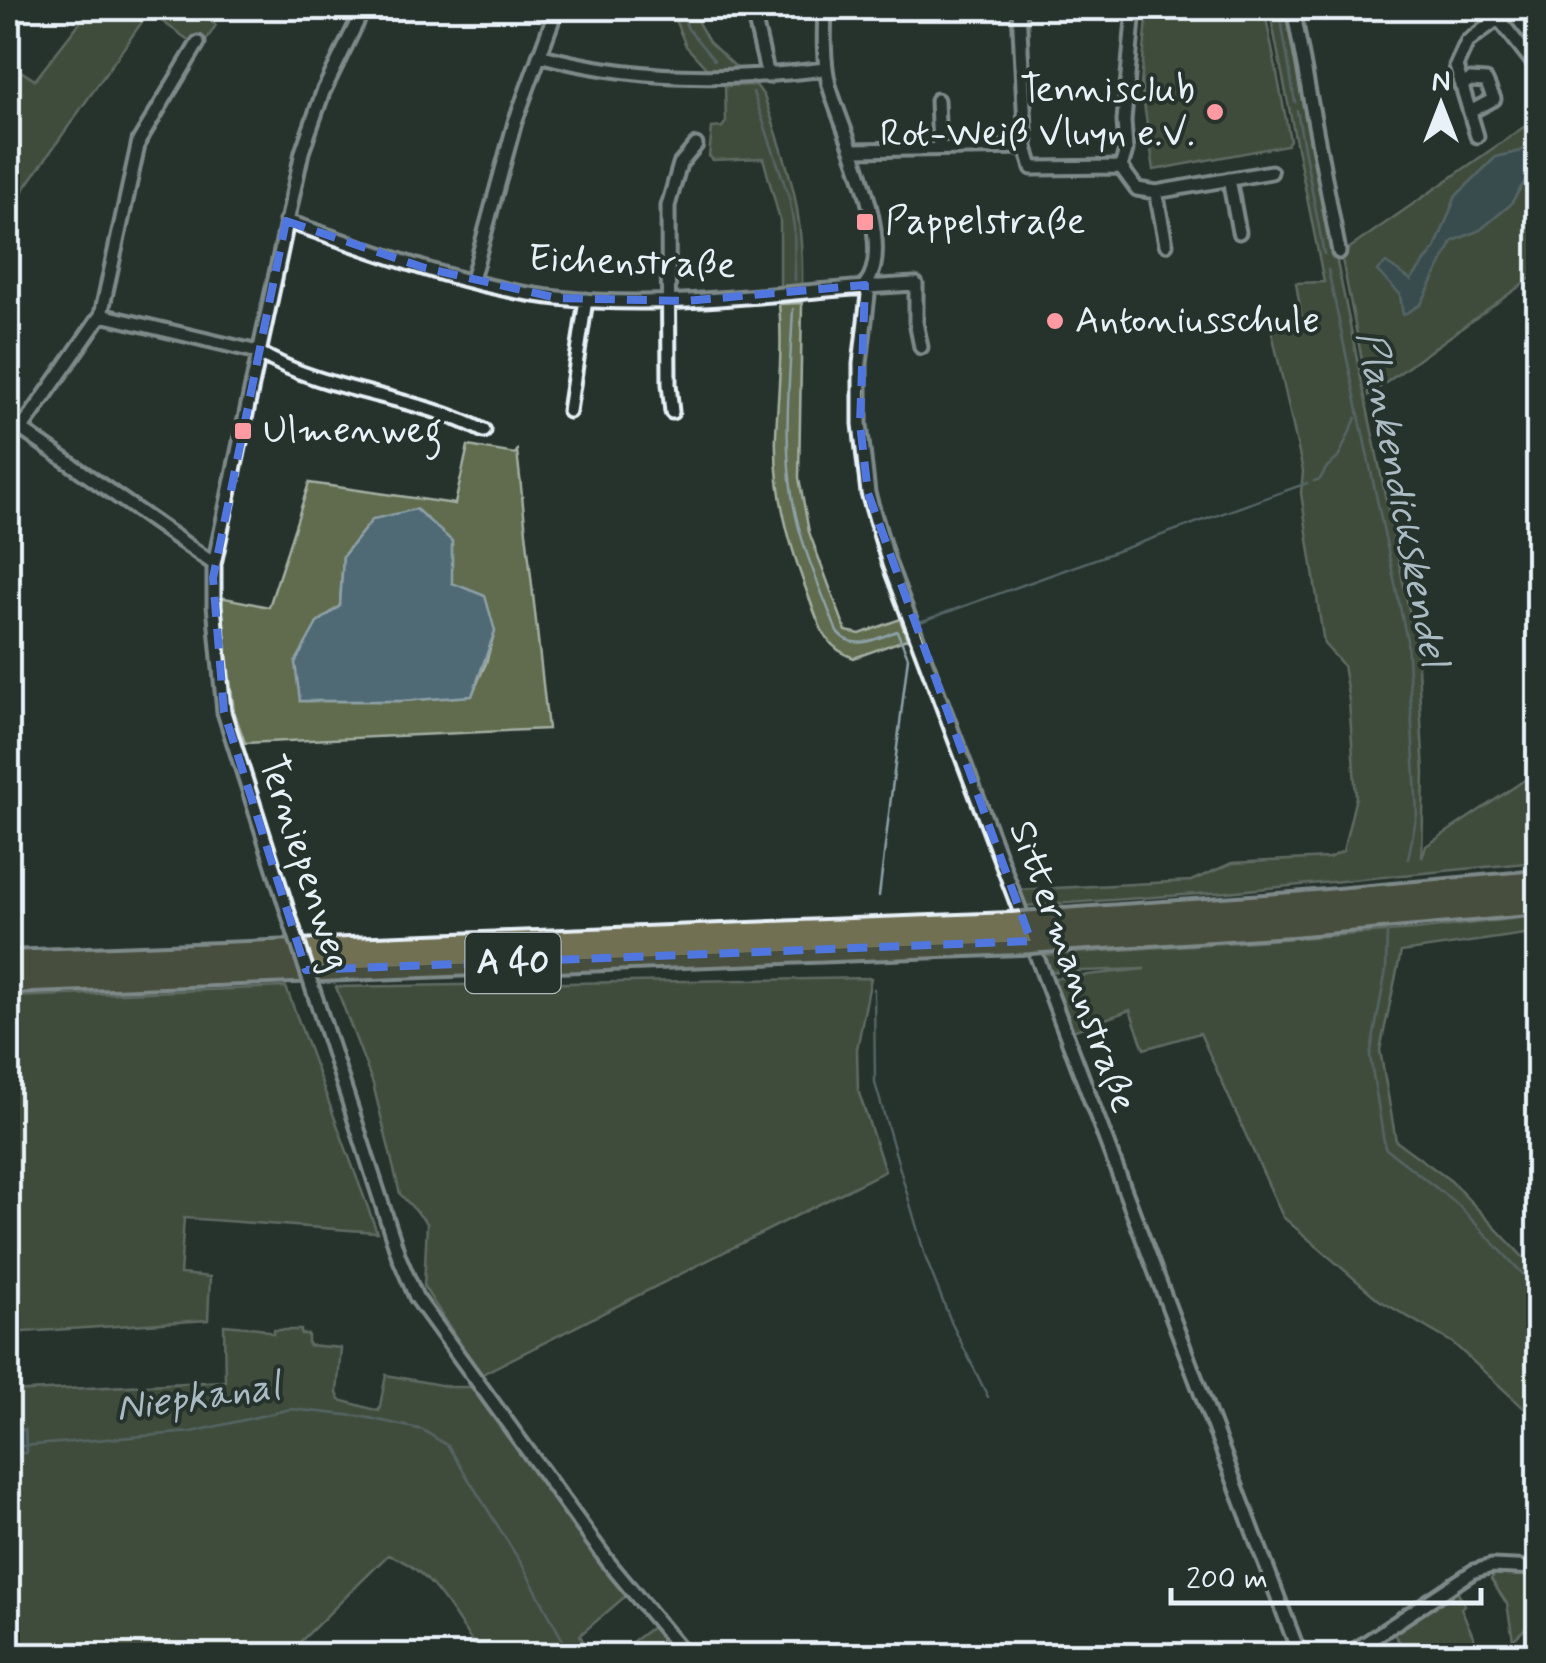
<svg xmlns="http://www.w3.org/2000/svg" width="1546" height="1663" font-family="Mynerve,sans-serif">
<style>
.green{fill:#606c4e;stroke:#a4aea3;stroke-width:2.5;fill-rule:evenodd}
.water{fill:#506b75;stroke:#8da1a9;stroke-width:2.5}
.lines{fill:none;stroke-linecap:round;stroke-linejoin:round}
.stream{stroke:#8da1a9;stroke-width:2.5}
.minor-casing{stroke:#e8f1f8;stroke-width:19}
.motorway-casing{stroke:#e8f1f8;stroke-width:30}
.minor{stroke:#26332d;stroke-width:11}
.motorway{stroke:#716f52;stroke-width:22}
.minor-bridge-casing{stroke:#e8f1f8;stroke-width:19;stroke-linecap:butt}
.motorway-bridge-casing{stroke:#e8f1f8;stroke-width:30;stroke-linecap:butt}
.minor-bridge{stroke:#26332d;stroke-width:11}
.motorway-bridge{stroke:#716f52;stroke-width:22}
.marked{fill:none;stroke:#5077e0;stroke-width:8;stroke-dasharray:20 12;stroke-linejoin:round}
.poi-dot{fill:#ff9aa2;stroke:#26332d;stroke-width:4}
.labels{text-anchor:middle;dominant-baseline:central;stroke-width:8;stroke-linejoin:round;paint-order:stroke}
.shield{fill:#26332d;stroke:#aeb8bb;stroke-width:2.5}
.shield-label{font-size:35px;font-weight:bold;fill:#e8f1f8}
.poi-label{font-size:38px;fill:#e8f1f8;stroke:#26332d;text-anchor:start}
.street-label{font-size:38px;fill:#e8f1f8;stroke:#26332d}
.water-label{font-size:40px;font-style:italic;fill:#abbbc4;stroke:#26332d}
</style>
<rect width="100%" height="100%" fill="#26332d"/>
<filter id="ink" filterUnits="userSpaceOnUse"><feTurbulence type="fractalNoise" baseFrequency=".01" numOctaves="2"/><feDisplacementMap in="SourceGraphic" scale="20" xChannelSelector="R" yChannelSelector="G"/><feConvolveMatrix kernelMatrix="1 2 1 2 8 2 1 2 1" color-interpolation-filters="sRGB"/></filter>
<g filter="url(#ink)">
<path class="green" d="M 91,8 L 190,8 L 216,25 L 201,49 L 149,12 L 8,212 L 8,63 L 35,80 Z
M 670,8 L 690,8 L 709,42 L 739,70 L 708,70 L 686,46 Z
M 1148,8 L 1264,8 L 1290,140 L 1287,145 L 1154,170 L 1141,84 Z
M 1269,8 L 1288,8 L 1306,112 L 1417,649 L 1424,773 L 1422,858 L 1426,846 L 1538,771 L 1538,862 L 1227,892 L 1024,906 L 1018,890 L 1191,881 L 1232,863 L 1329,858 L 1343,851 L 1356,797 L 1349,701 L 1343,665 L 1324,644 L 1301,493 L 1303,471 L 1271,328 L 1302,320 L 1296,283 L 1324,282 Z
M 756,85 L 764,96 C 789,169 804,208 802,287 L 780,288 L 780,220 L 763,158 L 713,160 L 709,156 L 712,128 L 722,127 L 726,122 L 725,86 Z
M 1538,117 L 1538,135 L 1521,151 L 1496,157 L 1456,196 L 1435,249 L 1400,294 L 1403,314 L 1420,305 L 1453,241 L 1480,230 L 1510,205 L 1528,176 L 1538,173 L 1538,273 L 1369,395 L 1341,254 Z
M 802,303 L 799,478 L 809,532 L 846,631 L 860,634 L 900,619 L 907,639 L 854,658 C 825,648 820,627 810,600 C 790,547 774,493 776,435 C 778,392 783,348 779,304 Z
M 468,446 L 515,454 L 517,451 L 548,729 L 245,743 L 234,712 L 220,597 L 269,607 L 309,483 L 455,504 ZM 373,519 L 452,584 L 495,630 L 486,663 L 472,695 L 401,701 L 300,701 L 317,623 L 340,606 L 343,556 Z
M 1538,916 L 1538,932 L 1401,952 L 1380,1050 L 1396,1141 L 1451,1181 L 1538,1273 L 1538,1421 L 1453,1343 L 1379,1300 L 1283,1217 L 1200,1033 L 1144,1049 L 1130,1010 L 1070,1032 L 1049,979 L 1145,969 L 1051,972 L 1044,955 L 1415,930 Z
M 871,978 L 857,1049 L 858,1090 L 885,1171 L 480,1375 L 424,1287 L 427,1223 L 400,1194 L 373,1084 L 336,987 Z
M 286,987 L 377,1232 L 184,1218 L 180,1274 L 210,1277 L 208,1320 L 8,1333 L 8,997 Z
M 224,1325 L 259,1328 L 273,1334 L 274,1330 L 301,1330 L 301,1334 L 308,1334 L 308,1345 L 341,1348 L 337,1393 L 340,1400 L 379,1411 L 386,1375 L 451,1387 L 474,1387 L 628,1594 L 580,1635 L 590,1655 L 481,1655 C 456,1620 432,1568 388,1555 L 287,1655 L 8,1655 L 8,1453 L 26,1452 L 25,1430 L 8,1430 L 8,1392 L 225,1381 Z
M 1495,1573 L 1538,1573 L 1538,1617 L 1513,1640 L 1507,1604 L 1491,1579 Z
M 1456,1590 L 1465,1605 L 1461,1608 L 1481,1655 L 1410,1655 L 1392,1632 Z
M 655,1625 L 681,1656 L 613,1656 Z"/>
<path class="water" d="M 1538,135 L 1538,173 L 1528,176 L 1510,205 L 1480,230 L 1453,241 L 1421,304 L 1403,315 L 1400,294 L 1377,271 L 1386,263 L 1411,280 L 1435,249 L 1456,196 L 1496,157 L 1521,151 Z
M 416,509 L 452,541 L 452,583 L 485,596 L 495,631 L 472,696 L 401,701 L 300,701 L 295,663 L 317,623 L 340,606 L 343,556 L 373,519 Z
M 25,1430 L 26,1453 L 8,1453 L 8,1430 Z"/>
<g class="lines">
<path class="stream" d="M 680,8 L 688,29 L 714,60
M 1279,8 L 1295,102
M 753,92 L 789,197 L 794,227 L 795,280
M 1297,111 L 1324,254
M 1328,270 L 1407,640 L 1417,814 L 1408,859
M 793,309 C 790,376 781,450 796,516 C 805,556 823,594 837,632 C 854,652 875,639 897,631 L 908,657 L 879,896
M 1314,481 L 1320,479 L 1327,467 L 1338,458 L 1356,418
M 917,623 L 1307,483
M 1387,931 L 1386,970 L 1370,1056 L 1385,1148 L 1457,1204 L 1538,1290
M 874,989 L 875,1083 L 926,1259 L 952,1324 L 988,1397
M 22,1446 L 192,1432 L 291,1409 L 365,1417 L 423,1430 L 448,1446 L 524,1568 L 571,1656"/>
<defs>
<path id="minor" d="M 752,8 L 768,76
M 825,8 C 824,34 823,59 829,85 C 841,129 899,246 865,285 L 868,295 L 860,364 L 860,424 L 868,493 L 889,564 L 1025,924
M 1019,8 L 1026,147
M 1293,8 L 1339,252
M 1498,18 L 1538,69
M 539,55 C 634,81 728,81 825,69
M 1461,86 L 1470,80 L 1486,81 L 1494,99 L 1470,112
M 937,100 L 939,148
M 1477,136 L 1456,66 L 1467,42 L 1512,8
M 853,150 L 1026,147 L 1032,168 L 1121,167
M 1121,167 L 1137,189 L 1156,192 L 1271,172
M 1121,167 L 1126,150 L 1124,121 L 1134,8
M 1229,179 L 1239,232
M 1156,192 L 1166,244
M 286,221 C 374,251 464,288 558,298 C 677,311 798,289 916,284 L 916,322 L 921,347
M 472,280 L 515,122 L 557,8
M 101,315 L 258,352 C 327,394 413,394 484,431
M 569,411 L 586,300
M 672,412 L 669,384 L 668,206 L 680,164 L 696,145
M 8,420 L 214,564
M 21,430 L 101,315 L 139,141 L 198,43
M 291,922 L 224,712 L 214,605 L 214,564 L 302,152 L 323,92 L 364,8
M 1031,941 L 1300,1656
M 316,999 L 399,1257 L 416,1297 L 609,1563 L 686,1656
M 1346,1656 L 1474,1571 L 1492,1566 L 1538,1568"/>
<path id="motorway" d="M 1035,923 L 1293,905 L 1538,883
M 1042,940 L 1291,924 L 1538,902
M 8,963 L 1012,925
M 8,981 L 1019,942"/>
</defs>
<use href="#minor" class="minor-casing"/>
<use href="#motorway" class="motorway-casing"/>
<use href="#minor" class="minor"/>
<use href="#motorway" class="motorway"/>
<defs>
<path id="minor-bridge" d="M 291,922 L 316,999"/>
<path id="motorway-bridge" d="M 1012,925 L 1035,923
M 1019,942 L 1042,940"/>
</defs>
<use href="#minor-bridge" class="minor-bridge-casing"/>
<use href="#motorway-bridge" class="motorway-bridge-casing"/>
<use href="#minor-bridge" class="minor-bridge"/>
<use href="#motorway-bridge" class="motorway-bridge"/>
</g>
</g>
<path d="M0 0H1546V1663H0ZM 286,221 L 425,268 L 557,298 L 685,301 L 865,285 L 860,424 L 868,493 L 1031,941 L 306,970 L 224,712 L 213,578 Z" fill="#26332d" fill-opacity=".55" fill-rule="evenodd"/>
<path class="marked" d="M 286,221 L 425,268 L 557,298 L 685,301 L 865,285 L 860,424 L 868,493 L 1031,941 L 306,970 L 224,712 L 213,578 Z"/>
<g class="poi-dot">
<circle cx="1215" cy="112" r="10"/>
<rect x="855" y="212" width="20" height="20" rx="5"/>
<circle cx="1055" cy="321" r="10"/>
<rect x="233" y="421" width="20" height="20" rx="5"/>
</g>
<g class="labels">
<rect class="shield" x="465.5" y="933" width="95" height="60" rx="8"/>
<g class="shield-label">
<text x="513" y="963">A 40</text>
</g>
<g class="poi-label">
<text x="1195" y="90" text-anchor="end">Tennisclub<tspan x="1195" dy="44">Rot-Weiß Vluyn e.V.</tspan></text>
<text x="885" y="222">Pappelstraße</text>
<text x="1075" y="321">Antoniusschule</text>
<text x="263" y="431">Ulmenweg</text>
</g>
<g class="street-label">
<text transform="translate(632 263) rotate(2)">Eichenstraße</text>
<text transform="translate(304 863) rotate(72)">Terniepenweg</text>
<text transform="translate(1072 967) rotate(70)">Sittermannstraße</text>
</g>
<g class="water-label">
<text transform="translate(1401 499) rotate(79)">Plankendickskendel</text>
<text transform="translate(198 1398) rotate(-8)">Niepkanal</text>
</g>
</g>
<rect width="1546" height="1663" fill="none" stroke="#26332d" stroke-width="40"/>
<rect x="20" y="20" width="1506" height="1623" fill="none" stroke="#e8f1f8" stroke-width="4" filter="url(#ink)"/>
<g transform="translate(1441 105)" stroke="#26332d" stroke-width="8" paint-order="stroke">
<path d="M0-8L18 38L0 25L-18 38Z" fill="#e8f1f8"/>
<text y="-15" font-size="28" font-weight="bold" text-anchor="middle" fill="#e8f1f8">N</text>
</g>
<path d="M1171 1588v15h310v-15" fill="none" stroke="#e8f1f8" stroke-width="5"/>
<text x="1186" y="1588" font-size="30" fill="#e8f1f8" stroke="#26332d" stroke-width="8" paint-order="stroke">200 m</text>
</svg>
